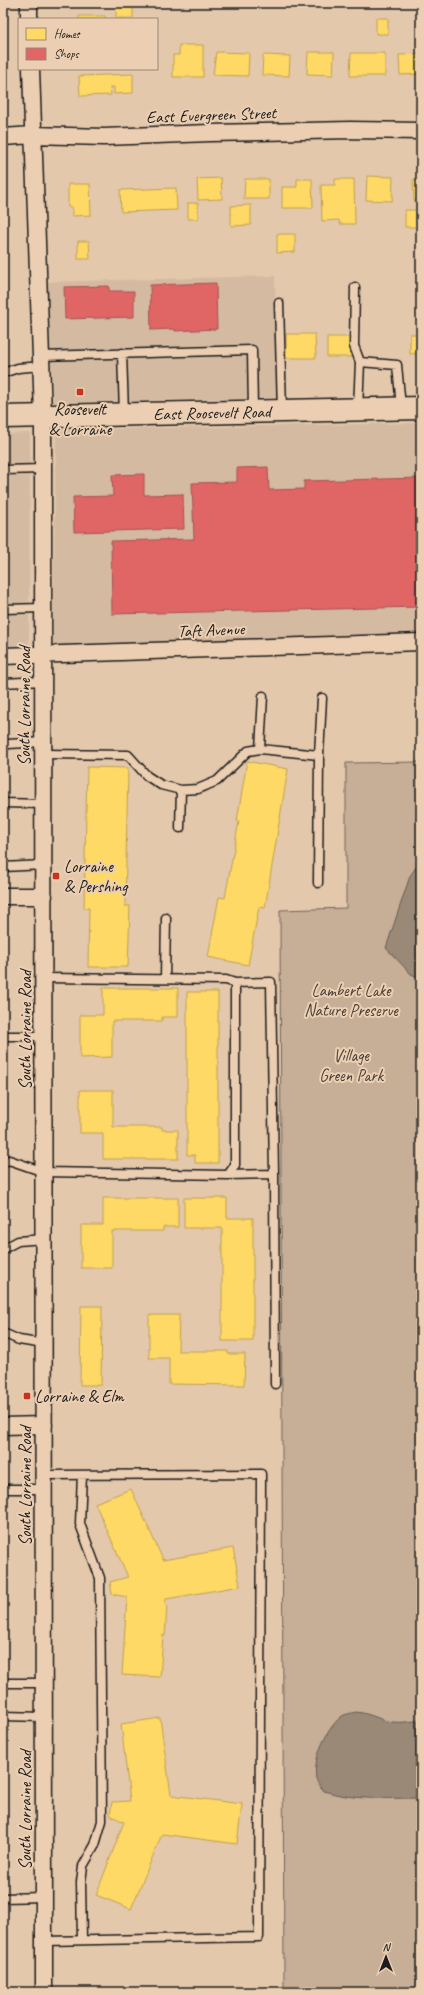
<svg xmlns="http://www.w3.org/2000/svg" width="424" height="1995" font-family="Caveat,sans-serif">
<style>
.built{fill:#d4baa1}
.green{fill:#c6ae97;stroke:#71655a}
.water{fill:#9a8977;stroke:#685d53}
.homes{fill:#ffd966;stroke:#bba050}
.shops{fill:#e06666;stroke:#a55050}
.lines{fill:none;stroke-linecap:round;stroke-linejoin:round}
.lane-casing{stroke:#1c1c1c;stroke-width:11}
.street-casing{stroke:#1c1c1c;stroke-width:19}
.primary-casing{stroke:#1c1c1c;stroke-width:25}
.lane{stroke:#eccfb2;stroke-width:8}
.street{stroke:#eccfb2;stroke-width:16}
.primary{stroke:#eccfb2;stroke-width:22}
.poi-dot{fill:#c8321e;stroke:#eccfb2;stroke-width:1.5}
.labels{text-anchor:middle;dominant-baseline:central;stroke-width:4;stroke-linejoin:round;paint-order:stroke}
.street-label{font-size:17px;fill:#1c1c1c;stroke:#eccfb2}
.poi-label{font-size:17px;fill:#1c1c1c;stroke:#eccfb2;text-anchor:start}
.park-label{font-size:17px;fill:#46403b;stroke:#eccfb2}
</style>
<rect width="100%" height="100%" fill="#e4c8ac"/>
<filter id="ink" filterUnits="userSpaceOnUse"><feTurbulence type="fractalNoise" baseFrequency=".025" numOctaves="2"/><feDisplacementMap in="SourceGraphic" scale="8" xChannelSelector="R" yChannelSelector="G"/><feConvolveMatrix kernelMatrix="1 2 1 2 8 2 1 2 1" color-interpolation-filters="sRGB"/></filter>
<g filter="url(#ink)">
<path class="built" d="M 275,276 L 277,398 L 53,403 L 47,282 Z
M 421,423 L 421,634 L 53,648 L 56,430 Z
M 30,433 L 29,648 L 3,648 L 3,434 Z"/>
<path class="green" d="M 421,762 L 421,1992 L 284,1992 L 280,910 L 346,908 L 346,763 Z"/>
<path class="water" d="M 421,860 L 421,978 L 411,974 L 386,948 L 410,876 Z
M 356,1712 C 366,1713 373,1716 383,1720 C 396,1724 408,1722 421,1720 L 421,1798 C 389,1798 355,1801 324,1791 C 321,1788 319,1784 317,1781 C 310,1763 328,1724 344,1715 C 347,1714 352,1713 356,1712 Z"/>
<path class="homes" d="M 116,3 L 133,3 L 133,18 L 116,18 Z
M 79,16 L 105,16 L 105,19 L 79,19 Z
M 376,18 L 388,18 L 388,34 L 376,34 Z
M 179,45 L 203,45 L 203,77 L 173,77 L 173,55 L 179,55 Z
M 216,52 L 249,53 L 248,76 L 213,75 Z
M 308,52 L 334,52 L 333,75 L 307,74 Z
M 351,53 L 385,53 L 385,76 L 350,76 Z
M 421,54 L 421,74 L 400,75 L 399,55 Z
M 263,55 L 290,56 L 289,76 L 262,75 Z
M 133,74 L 133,93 L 114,94 L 114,87 L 110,87 L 111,95 L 80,96 L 79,76 Z
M 367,176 L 393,177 L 392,201 L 366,200 Z
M 221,178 L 222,199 L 198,200 L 197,179 Z
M 245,179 L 269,179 L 269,199 L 244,199 Z
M 297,179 L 312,179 L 313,208 L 282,208 L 282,187 L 297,187 Z
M 335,179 L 354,179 L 355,224 L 340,224 L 339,220 L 322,221 L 321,185 L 335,185 Z
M 421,179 L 421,200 L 414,201 L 413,180 Z
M 68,184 L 90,184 L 91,215 L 72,216 L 72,207 L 68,207 Z
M 176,188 L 177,210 L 121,212 L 120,190 Z
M 188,203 L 198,203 L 198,219 L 188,219 Z
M 251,205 L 251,225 L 231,226 L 231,206 Z
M 405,210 L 417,210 L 417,227 L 405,227 Z
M 277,234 L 295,234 L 295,252 L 277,253 Z
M 78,241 L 89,241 L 90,259 L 78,259 Z
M 3,299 L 5,299 L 6,363 L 3,363 Z
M 286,334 L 315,334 L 316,358 L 286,358 Z
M 410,334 L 421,334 L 421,353 L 410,354 Z
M 327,337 L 351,337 L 351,357 L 327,357 Z
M 247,761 L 288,769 L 265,908 L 259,907 L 248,965 L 208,957 L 219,897 L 225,898 L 239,821 L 237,821 Z
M 87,767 L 128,768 L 125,906 L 130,906 L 128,967 L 88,967 L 89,908 L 84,908 Z
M 103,988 L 178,988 L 178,1017 L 162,1017 L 162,1021 L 112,1021 L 112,1057 L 80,1058 L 80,1015 L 103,1015 Z
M 187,992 L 218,992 L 218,1163 L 195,1163 L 195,1155 L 187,1155 Z
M 80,1090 L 113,1090 L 113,1127 L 162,1127 L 162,1130 L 178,1130 L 178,1159 L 103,1159 L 103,1133 L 80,1133 Z
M 103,1198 L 178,1198 L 178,1227 L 163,1227 L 163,1231 L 112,1231 L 112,1268 L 81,1268 L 81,1225 L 103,1225 Z
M 184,1198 L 227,1198 L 227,1218 L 253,1218 L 253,1341 L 222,1341 L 222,1228 L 184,1228 Z
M 81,1306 L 102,1306 L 101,1385 L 80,1385 Z
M 149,1315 L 179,1315 L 178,1351 L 228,1351 L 228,1354 L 245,1354 L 244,1385 L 169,1384 L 169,1358 L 149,1358 Z
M 131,1489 L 163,1560 L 233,1548 L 240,1586 L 166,1599 L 165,1605 L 167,1605 L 165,1636 L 163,1635 L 160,1677 L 122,1675 L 127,1597 L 112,1594 L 110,1582 L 128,1577 L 95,1503 Z
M 160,1718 L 171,1795 L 242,1804 L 237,1844 L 162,1834 L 131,1909 L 96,1895 L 124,1822 L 110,1815 L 112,1802 L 130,1801 L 121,1724 Z"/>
<path class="shops" d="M 216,283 L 217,329 L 175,331 L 175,329 L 151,330 L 150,285 Z
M 109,286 L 109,291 L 134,291 L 134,317 L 65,319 L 64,287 Z
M 268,467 L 269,490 L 304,489 L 304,481 L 421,478 L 421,607 L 112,614 L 111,541 L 194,539 L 192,483 L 237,482 L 237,468 Z
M 144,474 L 144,495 L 183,494 L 184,529 L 74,532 L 73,497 L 113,496 L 112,475 Z"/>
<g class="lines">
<defs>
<path id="lane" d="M 355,287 L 354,346 L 360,362
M 279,303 L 282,410
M 122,353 L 124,413
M 41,356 L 252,350 L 253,410
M 3,373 L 18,368 L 41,366
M 358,409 L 360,362 L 397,365 L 401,407
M 3,470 L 43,469
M 3,609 L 43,608
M 3,683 L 43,681
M 3,747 L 8,744 L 43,742
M 260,749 L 319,755 L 322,698
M 43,754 L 128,755 L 147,776 L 161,785 L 181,790 L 198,789 L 217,781 L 248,751 L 260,749 L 263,696
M 3,803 L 44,804
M 180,828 L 181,790
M 3,867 L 44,865
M 318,883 L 319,755
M 165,979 L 166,918
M 235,983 L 271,982 L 274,1174
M 3,1036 L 44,1036
M 3,1163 L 9,1160 L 44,1172 L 228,1175 L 235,1165 L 235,983 L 226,980 L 44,978
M 228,1175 L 274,1174 L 275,1384
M 3,1249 L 18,1241 L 44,1239
M 3,1333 L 19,1340 L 44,1344
M 44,1475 L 261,1474 L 259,1937 L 44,1941
M 82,1475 L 80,1524 L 100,1578 L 102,1821 L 95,1845 L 83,1866 L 81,1882 L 82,1940
M 3,1489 L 44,1489
M 3,1683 L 44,1683
M 3,1716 L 44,1717
M 3,1898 L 44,1897"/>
<path id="street" d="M 29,3 L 29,19
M 31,69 L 43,415 L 44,1992
M 3,137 L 33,135 L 104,137 L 210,133 L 350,130 L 421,131
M 3,656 L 421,642
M 3,896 L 44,896
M 3,1426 L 44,1425"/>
<g id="primary">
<path id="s1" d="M 3,417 L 421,408"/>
</g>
</defs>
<use href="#lane" class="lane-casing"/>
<use href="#street" class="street-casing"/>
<use href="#primary" class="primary-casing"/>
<use href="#lane" class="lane"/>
<use href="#street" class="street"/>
<use href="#primary" class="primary"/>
</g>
</g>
<g class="poi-dot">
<rect x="76" y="388" width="8" height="8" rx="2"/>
<rect x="52" y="872" width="8" height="8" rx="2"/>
<rect x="23" y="1392" width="8" height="8" rx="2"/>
</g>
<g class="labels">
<g class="street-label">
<text transform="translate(211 115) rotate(-2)">East Evergreen Street</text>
<text stroke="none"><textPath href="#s1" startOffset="209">East Roosevelt Road</textPath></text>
<text transform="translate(211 630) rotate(-2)">Taft Avenue</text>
<text transform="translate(24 706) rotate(-90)">South Lorraine Road</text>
<text transform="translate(25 1030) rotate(-90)">South Lorraine Road</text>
<text transform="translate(25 1486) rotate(-90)">South Lorraine Road</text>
<text transform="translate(25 1810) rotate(-90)">South Lorraine Road</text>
</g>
<g class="poi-label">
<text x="80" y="409" text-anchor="middle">Roosevelt<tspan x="80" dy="20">&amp; Lorraine</tspan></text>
<text x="64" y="866">Lorraine<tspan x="64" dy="20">&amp; Pershing</tspan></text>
<text x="35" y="1396">Lorraine &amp; Elm</text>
</g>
<g class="park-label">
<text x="351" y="990">Lambert Lake<tspan x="351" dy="20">Nature Preserve</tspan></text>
<text x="351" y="1055">Village<tspan x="351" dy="20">Green Park</tspan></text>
</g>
</g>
<rect width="424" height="1995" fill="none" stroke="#eccfb2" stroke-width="16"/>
<rect x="8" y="8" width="408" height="1979" fill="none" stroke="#1c1c1c" stroke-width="1.5" filter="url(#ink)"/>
<rect x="18" y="18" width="140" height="52" fill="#eccfb2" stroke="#998776"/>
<rect x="26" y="28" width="20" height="12" fill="#ffd966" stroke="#998776"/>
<text x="54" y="38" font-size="12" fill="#1c1c1c">Homes</text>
<rect x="26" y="48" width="20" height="12" fill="#e06666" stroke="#998776"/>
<text x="54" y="58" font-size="12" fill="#1c1c1c">Shops</text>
<g transform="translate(386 1957)" stroke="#eccfb2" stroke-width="3" paint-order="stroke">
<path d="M0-3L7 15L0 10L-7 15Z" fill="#1c1c1c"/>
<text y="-6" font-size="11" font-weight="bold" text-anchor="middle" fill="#1c1c1c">N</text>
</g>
</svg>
